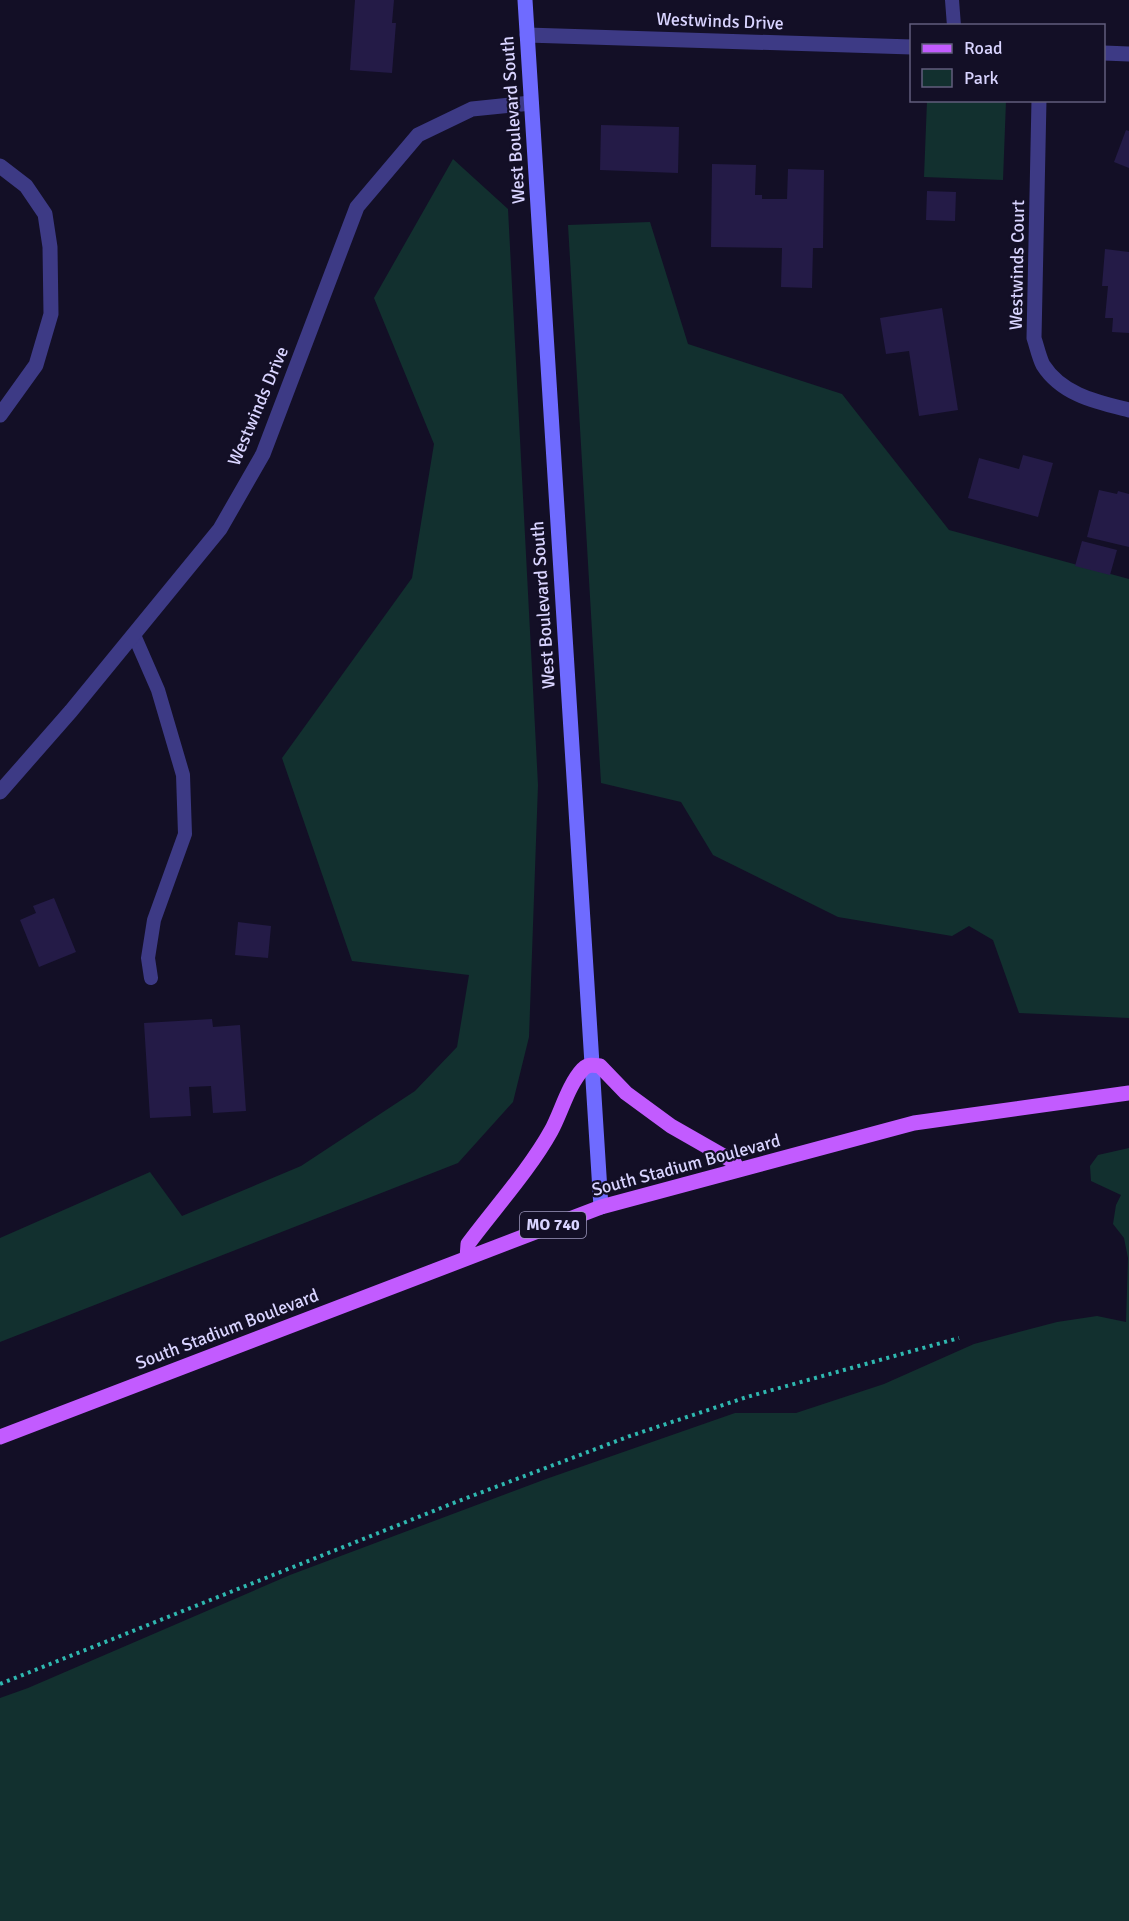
<svg xmlns="http://www.w3.org/2000/svg" width="1129" height="1921" font-family="Signika,sans-serif">
<style>
.green{fill:#12302f}
.building{fill:#241b47}
.lines{fill:none;stroke-linecap:round;stroke-linejoin:round}
.path{stroke:#2fb8b0;stroke-width:4;stroke-dasharray:3 4.5;stroke-linecap:butt}
.service{stroke:#3d3a85;stroke-width:14}
.minor{stroke:#3d3a85;stroke-width:15}
.secondary{stroke:#6f6bff;stroke-width:15}
.primary{stroke:#c25bff;stroke-width:15}
.labels{text-anchor:middle;dominant-baseline:central;stroke-width:4.5;stroke-linejoin:round;paint-order:stroke}
.shield{fill:#130f26;stroke:#9e99be;stroke-width:1.5}
.shield-label{font-size:16px;font-weight:bold;fill:#d9d4ff}
.street-label{font-size:18px;fill:#d9d4ff;stroke:#130f26}
</style>
<rect width="100%" height="100%" fill="#130f26"/>
<path class="green" d="M 927,101 L 1006,101 L 1003,180 L 924,177 Z
M 453,159 L 508,209 L 538,785 L 529,1037 L 513,1102 L 458,1163 L 0,1342 L 0,1238 L 150,1172 L 182,1216 L 301,1166 L 415,1091 L 457,1047 L 469,975 L 352,961 L 282,758 L 412,578 L 434,444 L 374,298 Z
M 650,222 L 688,344 L 842,394 L 949,530 L 1129,579 L 1129,1018 L 1019,1013 L 993,940 L 969,926 L 952,936 L 838,917 L 713,855 L 681,802 L 601,783 L 568,225 Z
M 1129,1148 L 1129,1921 L 0,1921 L 0,1698 L 28,1688 L 290,1575 L 546,1479 L 735,1413 L 796,1413 L 884,1384 L 974,1344 L 1057,1322 L 1097,1316 L 1126,1322 L 1128,1258 L 1124,1238 L 1113,1224 L 1116,1205 L 1121,1195 L 1091,1181 L 1090,1166 L 1098,1155 Z"/>
<path class="building" d="M 355,0 L 394,0 L 392,23 L 396,23 L 392,73 L 350,70 Z
M 601,125 L 679,127 L 678,173 L 600,170 Z
M 1126,130 L 1129,131 L 1129,168 L 1114,162 Z
M 712,164 L 756,165 L 755,195 L 762,195 L 762,199 L 787,199 L 788,169 L 824,170 L 823,248 L 813,248 L 812,288 L 781,287 L 782,248 L 711,247 Z
M 927,191 L 956,192 L 955,221 L 926,220 Z
M 1105,249 L 1129,252 L 1129,333 L 1112,332 L 1113,318 L 1105,318 L 1108,286 L 1102,286 Z
M 942,308 L 958,410 L 919,416 L 909,351 L 886,354 L 880,318 Z
M 1023,455 L 1053,463 L 1038,517 L 968,498 L 979,458 L 1019,469 Z
M 1099,490 L 1117,494 L 1118,491 L 1129,494 L 1129,547 L 1087,537 Z
M 1082,541 L 1117,550 L 1110,575 L 1075,566 Z
M 54,898 L 76,952 L 39,967 L 20,920 L 36,913 L 33,906 Z
M 238,922 L 271,926 L 268,958 L 235,955 Z
M 212,1019 L 213,1027 L 240,1025 L 246,1111 L 213,1113 L 211,1086 L 189,1087 L 191,1116 L 150,1118 L 144,1023 Z"/>
<g class="lines">
<path class="path" d="M 0,1684 L 456,1502 L 630,1436 L 747,1397 L 959,1338"/>
<path class="service" d="M 952,0 L 954,26
M 134,635 L 158,690 L 183,775 L 185,834 L 154,920 L 148,958 L 151,978"/>
<path class="minor" d="M 527,35 L 912,47
M 1104,53 L 1129,54
M 1039,100 L 1034,338 C 1037,347 1039,357 1043,365 C 1062,395 1097,402 1129,410
M 0,166 L 26,186 L 45,214 L 50,247 L 51,314 L 36,365 L 0,415
M 0,792 L 71,711 L 220,529 L 263,454 L 357,207 L 418,135 L 472,109 L 531,103"/>
<path class="secondary" d="M 525,0 L 601,1207"/>
<path class="primary" d="M 467,1258 L 468,1244 C 494,1209 530,1169 551,1131 C 561,1113 568,1085 583,1069 C 588,1064 594,1065 600,1066 L 626,1093 L 671,1126 L 734,1162 L 738,1170
M 0,1437 L 601,1207 L 914,1123 L 1129,1093"/>
</g>
<g class="labels">
<rect class="shield" x="520" y="1212" width="66" height="26" rx="4.5"/>
<g class="shield-label">
<text x="553" y="1225">MO 740</text>
</g>
<g class="street-label">
<text transform="translate(720 21) rotate(2)">Westwinds Drive</text>
<text transform="translate(513 120) rotate(-94)">West Boulevard South</text>
<text transform="translate(1017 265) rotate(-89)">Westwinds Court</text>
<text transform="translate(258 406) rotate(-67)">Westwinds Drive</text>
<text transform="translate(543 605) rotate(-94)">West Boulevard South</text>
<text transform="translate(686 1165) rotate(-15)">South Stadium Boulevard</text>
<text transform="translate(227 1329) rotate(-21)">South Stadium Boulevard</text>
</g>
</g>
<rect x="910" y="24" width="195" height="78" fill="#130f26" stroke="#625e7d" stroke-width="1.5"/>
<rect x="922" y="44" width="30" height="9" fill="#c25bff" stroke="#625e7d" stroke-width="1.5"/>
<text x="964" y="54" font-size="18" fill="#d9d4ff">Road</text>
<rect x="922" y="69" width="30" height="18" fill="#12302f" stroke="#625e7d" stroke-width="1.5"/>
<text x="964" y="84" font-size="18" fill="#d9d4ff">Park</text>
</svg>
